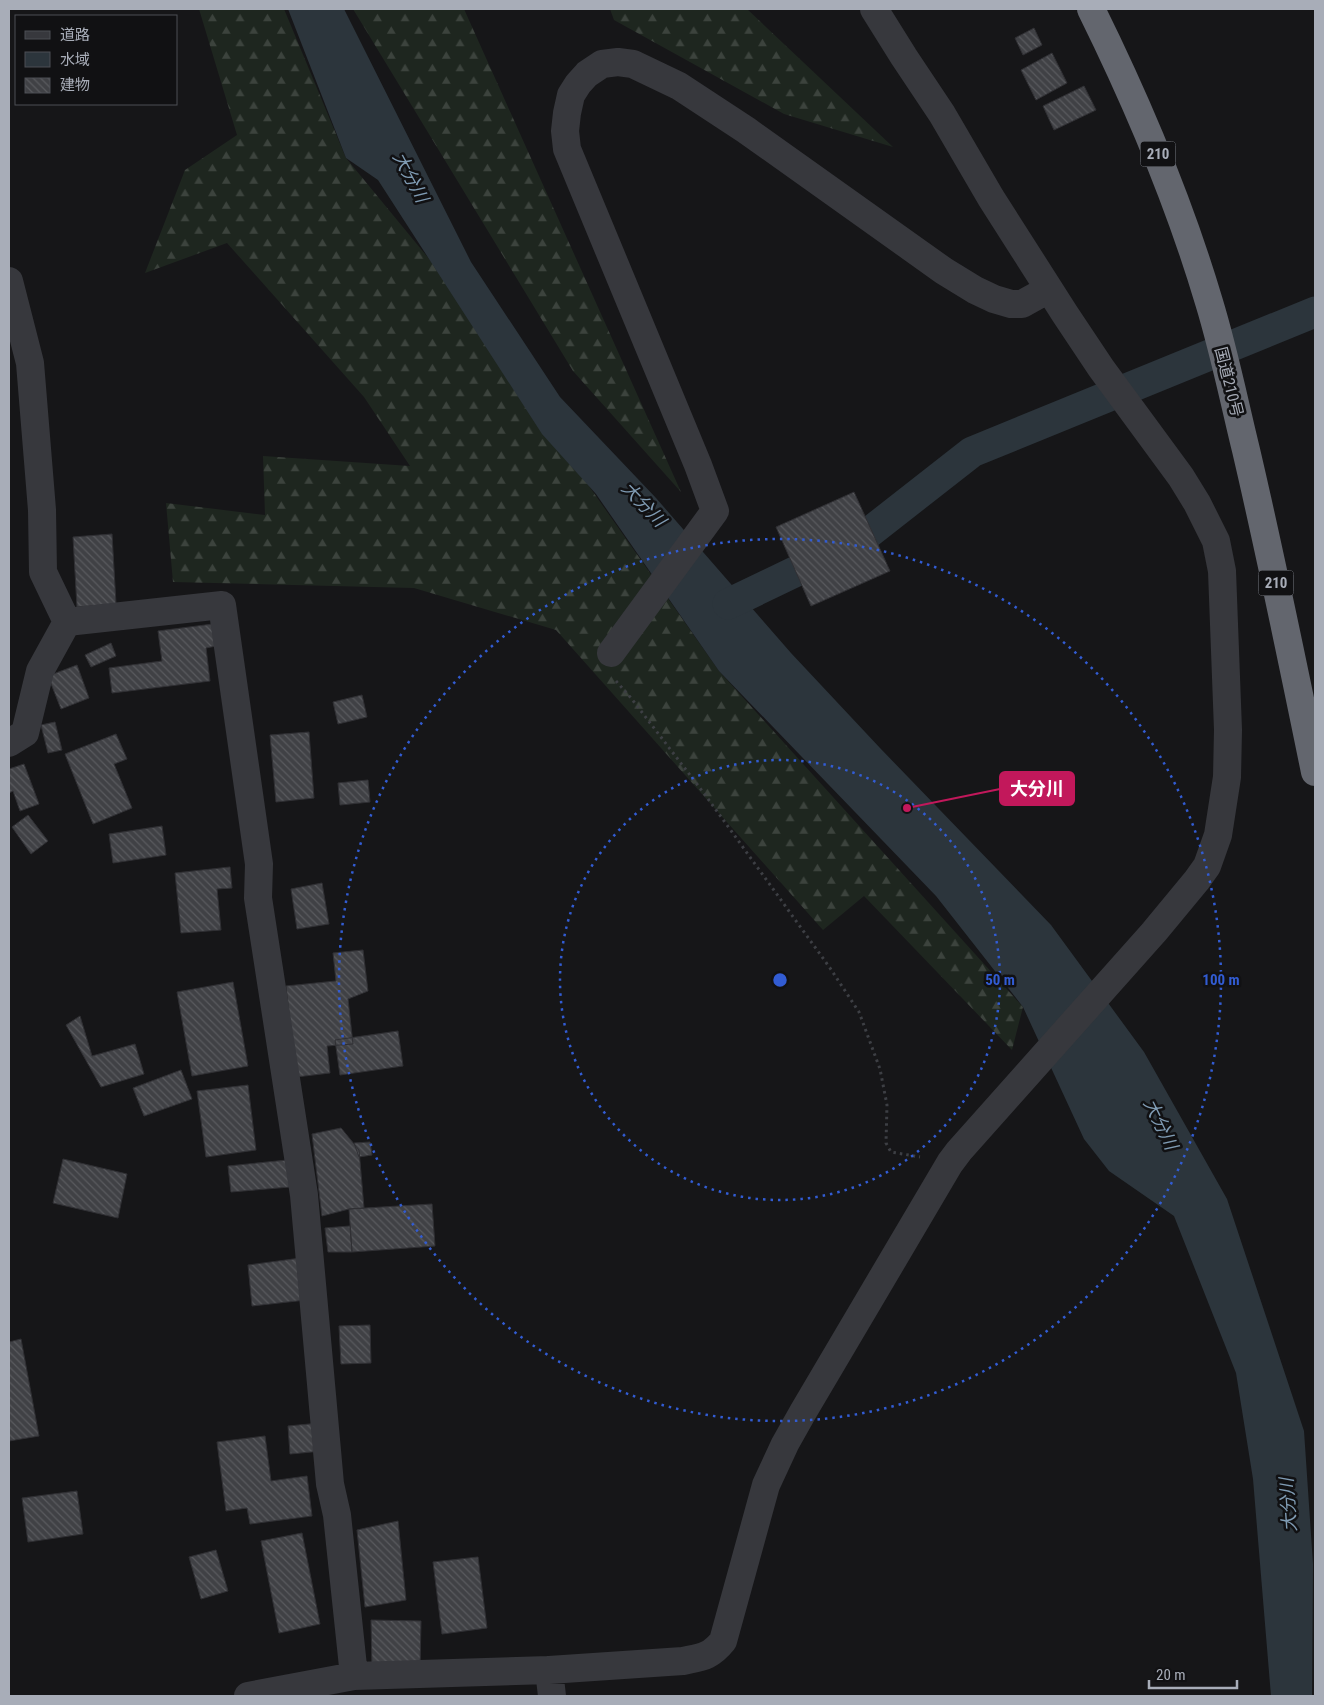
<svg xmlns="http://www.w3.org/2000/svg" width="1324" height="1705" font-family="'Roboto Condensed','Noto Sans JP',sans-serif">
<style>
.forest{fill:url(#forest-firs)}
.water{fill:#2c353c}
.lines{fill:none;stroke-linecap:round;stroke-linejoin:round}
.canal{stroke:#2c353c;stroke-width:31}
.building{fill:url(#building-back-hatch);stroke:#303034}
.path{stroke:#3d3f44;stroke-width:3;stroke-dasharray:2.5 4;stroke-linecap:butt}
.street{stroke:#37383d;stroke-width:28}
.highway{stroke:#63666e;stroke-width:28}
.ring{fill:none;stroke:#325cd3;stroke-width:2.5;stroke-dasharray:2.5 5}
.labels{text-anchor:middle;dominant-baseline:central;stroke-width:5;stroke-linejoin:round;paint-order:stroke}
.shield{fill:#111113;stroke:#7b7e86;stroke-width:1}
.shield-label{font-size:15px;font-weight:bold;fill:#a8adb8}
.street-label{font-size:16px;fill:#a8adb8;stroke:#111113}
.water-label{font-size:18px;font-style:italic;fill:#7f9bb3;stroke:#111113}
.centre{fill:#325cd3;stroke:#111113;stroke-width:2.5}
.ring-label{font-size:15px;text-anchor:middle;font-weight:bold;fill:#325cd3;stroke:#111113;stroke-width:5;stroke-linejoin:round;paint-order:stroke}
.leader{fill:none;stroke:#c2185b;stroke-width:2}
.callout-dot{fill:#c2185b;stroke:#111113;stroke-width:2}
.callout{fill:#c2185b;stroke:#c2185b;stroke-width:2}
.callout-label{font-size:18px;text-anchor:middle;font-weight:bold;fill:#fff}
</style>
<defs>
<pattern id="forest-firs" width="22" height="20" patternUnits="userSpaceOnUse" patternTransform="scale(1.25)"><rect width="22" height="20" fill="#1e261f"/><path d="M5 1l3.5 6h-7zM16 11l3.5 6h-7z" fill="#3c433d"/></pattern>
<pattern id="building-back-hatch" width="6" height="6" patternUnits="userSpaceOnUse" patternTransform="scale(1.25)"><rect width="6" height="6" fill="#404145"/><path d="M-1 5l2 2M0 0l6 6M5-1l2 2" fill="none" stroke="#595a5e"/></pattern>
</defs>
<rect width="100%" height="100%" fill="#161618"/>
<path class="forest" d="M 199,9 L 284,9 L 346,158 L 430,260 L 719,671 L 1023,1007 L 1012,1050 L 864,896 L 823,930 L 556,630 L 414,588 L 173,582 L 166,503 L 265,515 L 263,456 L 410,466 L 364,397 L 227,243 L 145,273 L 185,170 L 237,135 Z
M 353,9 L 464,9 L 681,492 L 573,371 Z
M 610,9 L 747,9 L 893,147 L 784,114 L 614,20 Z"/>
<path class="water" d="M 288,9 L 344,9 L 471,262 L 560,397 L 656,498 L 791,653 L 880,748 L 1051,925 L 1144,1052 L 1227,1199 L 1304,1431 L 1313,1564 L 1312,1696 L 1271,1696 L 1253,1479 L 1236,1373 L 1174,1216 L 1109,1171 L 1084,1139 L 1023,1007 L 936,896 L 719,671 L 596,494 L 542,434 L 378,180 L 346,158 Z"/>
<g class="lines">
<path class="canal" d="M 728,604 L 857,542 L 972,452 L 1315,312"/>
</g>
<path class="building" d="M 1034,28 L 1042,45 L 1023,55 L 1015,38 Z
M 1052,53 L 1067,83 L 1036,100 L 1021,70 Z
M 1084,86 L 1096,110 L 1054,130 L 1043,106 Z
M 854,492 L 890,571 L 811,606 L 776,527 Z
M 112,534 L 116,604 L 77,607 L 73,537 Z
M 213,624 L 216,646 L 206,648 L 210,681 L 112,693 L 109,668 L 162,661 L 158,631 Z
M 111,643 L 116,656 L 91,667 L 85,655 Z
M 77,665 L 89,698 L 61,709 L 48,676 Z
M 362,695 L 367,717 L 338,724 L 333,702 Z
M 55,722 L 62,750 L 48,753 L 41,725 Z
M 309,732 L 314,798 L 276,802 L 270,735 Z
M 116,734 L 127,759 L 114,764 L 132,808 L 93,824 L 65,754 Z
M 24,764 L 39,804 L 20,811 L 13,791 L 9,793 L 9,769 Z
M 368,780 L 370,802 L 340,805 L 338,783 Z
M 28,815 L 48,841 L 31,854 L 12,827 Z
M 162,826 L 166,855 L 113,863 L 109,834 Z
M 230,867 L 232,888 L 217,889 L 221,930 L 181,933 L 175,873 Z
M 322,883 L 329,924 L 297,929 L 291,889 Z
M 363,950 L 368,991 L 348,999 L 353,1044 L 327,1046 L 330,1073 L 296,1077 L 286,986 L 336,981 L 333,953 Z
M 233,982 L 248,1066 L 192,1076 L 177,992 Z
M 80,1016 L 92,1056 L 135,1044 L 144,1074 L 101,1087 L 66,1025 Z
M 398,1031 L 403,1066 L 340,1075 L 335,1040 Z
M 181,1070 L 192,1099 L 144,1116 L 133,1088 Z
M 248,1085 L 256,1150 L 206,1157 L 197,1091 Z
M 341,1128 L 359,1150 L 364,1208 L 349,1209 L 322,1216 L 312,1134 Z
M 370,1142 L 372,1155 L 359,1157 L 354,1143 Z
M 63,1159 L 127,1174 L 118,1218 L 53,1203 Z
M 287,1160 L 290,1187 L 231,1192 L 228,1166 Z
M 432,1204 L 435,1246 L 352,1252 L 349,1209 Z
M 350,1226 L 352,1252 L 328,1252 L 325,1228 Z
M 301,1258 L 306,1300 L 252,1306 L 248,1265 Z
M 370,1325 L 371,1363 L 341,1364 L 339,1326 Z
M 21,1339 L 39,1436 L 9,1441 L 9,1342 Z
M 320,1423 L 322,1451 L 290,1454 L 288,1426 Z
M 265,1436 L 271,1481 L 307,1476 L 312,1516 L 250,1524 L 247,1508 L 226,1511 L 217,1442 Z
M 77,1491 L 83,1534 L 28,1542 L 22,1498 Z
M 398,1521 L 406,1600 L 365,1607 L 357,1530 Z
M 302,1533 L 320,1624 L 279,1633 L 261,1541 Z
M 216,1550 L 228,1591 L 201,1599 L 189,1557 Z
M 478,1557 L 487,1628 L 442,1634 L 433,1562 Z
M 371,1620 L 421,1621 L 420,1668 L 372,1667 Z"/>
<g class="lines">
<path class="path" d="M 616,681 L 631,698 L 706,796 L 830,968 L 859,1012 L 880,1069 L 887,1105 L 886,1143 L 891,1152 L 920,1157"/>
<path class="street" d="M 9,281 L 30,363 L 42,510 L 43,572 L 67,622
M 67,622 L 222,605 L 259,864 L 258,898 L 304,1195 L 330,1484 L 337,1515 L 354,1676
M 611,653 L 715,511 L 698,465 L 567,149 L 565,131 L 567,113 L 571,95 L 578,84 L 587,74 L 602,64 L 618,62 L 633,64 L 679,86 L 746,130 L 944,271 L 975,290 L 994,299 L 1011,304 L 1022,304 L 1049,289
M 9,743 L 25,733 L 40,671 L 67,622
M 549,1670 L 552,1696
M 248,1696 L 354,1676 L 549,1670 L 683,1661 C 702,1657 710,1657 723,1641 L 766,1485 L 785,1444 L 803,1412 L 950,1163 L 959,1151 L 1154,932 L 1197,880 L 1207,866 L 1218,835 L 1227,777 L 1228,730 L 1222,571 L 1216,541 L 1197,503 L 1181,477 L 1101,368 L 1065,314 L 991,198 L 942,114 L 904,57 L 874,9"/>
<path class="highway" d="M 1091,9 C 1138,104 1179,201 1209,302 C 1224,351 1234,401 1246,450 C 1271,557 1293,664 1315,772"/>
</g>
<g class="ring">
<circle cx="780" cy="980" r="220"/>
<circle cx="780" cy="980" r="441"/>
</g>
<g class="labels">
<g class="shield">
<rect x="1140.5" y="141.5" width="35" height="25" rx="4"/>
<rect x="1258.5" y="570.5" width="35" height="25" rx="4"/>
</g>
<g class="shield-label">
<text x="1158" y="154">210</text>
<text x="1276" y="583">210</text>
</g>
<g class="street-label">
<text transform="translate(1229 382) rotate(76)">国道210号</text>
</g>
<g class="water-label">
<text transform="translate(411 177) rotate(62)">大分川</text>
<text transform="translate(644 504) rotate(46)">大分川</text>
<text transform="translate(1161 1124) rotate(64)">大分川</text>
<text transform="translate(1288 1505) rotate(-94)">大分川</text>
</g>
</g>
<circle cx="780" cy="980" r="8" class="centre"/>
<g class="ring-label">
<text x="1000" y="985">50 m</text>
<text x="1221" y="985">100 m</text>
</g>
<path class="leader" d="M907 808L1000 789"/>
<circle class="callout-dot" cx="907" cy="808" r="5"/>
<rect class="callout" x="1000" y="772" width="74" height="33" rx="5"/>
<g class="callout-label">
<text x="1037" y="795">大分川</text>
</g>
<rect width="1324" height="1705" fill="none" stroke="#a8adb8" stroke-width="20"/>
<rect x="15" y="15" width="162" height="90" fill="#111113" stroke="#4d4f55"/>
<rect x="25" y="31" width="25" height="8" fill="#37383d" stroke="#4d4f55"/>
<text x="60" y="40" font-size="15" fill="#a8adb8">道路</text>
<rect x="25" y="52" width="25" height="15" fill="#2c353c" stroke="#4d4f55"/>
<text x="60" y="65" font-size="15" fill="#a8adb8">水域</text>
<rect x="25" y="78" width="25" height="15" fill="url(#building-back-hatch)" stroke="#4d4f55"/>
<text x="60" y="90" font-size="15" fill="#a8adb8">建物</text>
<path d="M1149 1680v8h88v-8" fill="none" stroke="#a8adb8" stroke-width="2.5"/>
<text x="1156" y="1680" font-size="15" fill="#a8adb8" stroke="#111113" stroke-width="4" paint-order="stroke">20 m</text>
</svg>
